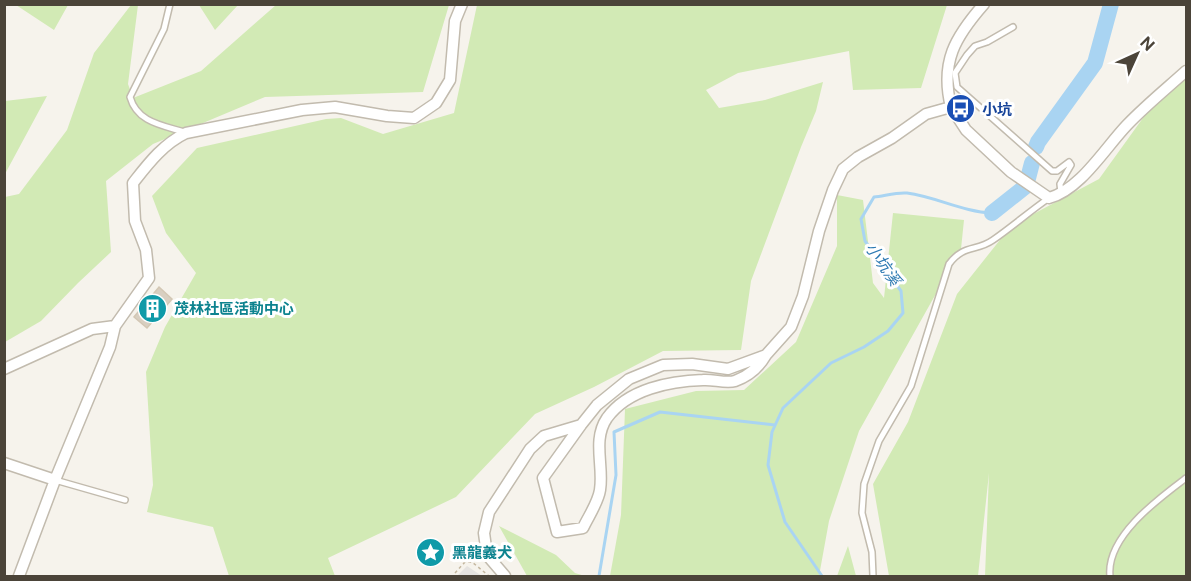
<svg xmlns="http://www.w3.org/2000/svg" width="1191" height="581" font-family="'Public Sans','Noto Sans TC',sans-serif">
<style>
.green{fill:#d2eab5}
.parking{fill:#e5e3e0}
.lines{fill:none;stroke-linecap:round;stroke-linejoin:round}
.stream{stroke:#a9d4f2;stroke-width:3}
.river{stroke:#a9d4f2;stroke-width:16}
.building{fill:#d8cfc1;stroke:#d3c7b4;stroke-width:1.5}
.lane-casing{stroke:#c2bbae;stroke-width:8}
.street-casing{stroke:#c2bbae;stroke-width:13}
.path{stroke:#c4b79f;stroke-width:1.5;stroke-dasharray:3 3;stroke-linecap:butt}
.lane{stroke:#fff;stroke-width:5}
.street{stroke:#fff;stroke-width:10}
.labels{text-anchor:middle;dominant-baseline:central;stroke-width:6;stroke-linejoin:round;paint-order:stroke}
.transit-label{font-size:15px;font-weight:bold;fill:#164399;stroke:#fff;text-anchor:start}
.culture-label{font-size:15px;font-weight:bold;fill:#0d838f;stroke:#fff;text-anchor:start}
.water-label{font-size:16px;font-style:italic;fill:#2e7ab2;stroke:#fff}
</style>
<rect width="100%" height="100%" fill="#f6f3ec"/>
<path class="green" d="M 390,4 L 449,5 L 423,92 L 265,97 L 153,144 L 106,181 L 111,252 L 78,283 L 41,321 L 5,342 L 5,197 L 19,194 L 67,130 L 94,53 L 131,5 L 138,5 L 128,84 L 133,98 L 201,71 L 276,5 Z
M 16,5 L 68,5 L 54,30 Z
M 199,5 L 238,5 L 215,30 Z
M 477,5 L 947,5 L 921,88 L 853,90 L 849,51 L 738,73 L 706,90 L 719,108 L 765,100 L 823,82 L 816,111 L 801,147 L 751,281 L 741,350 L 663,351 L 594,387 L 535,414 L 456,497 L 328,558 L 335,576 L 229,576 L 213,527 L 147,512 L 153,485 L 146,372 L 165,327 L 196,273 L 166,233 L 152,196 L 197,148 L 326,119 L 341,118 L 383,134 L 454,113 Z
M 1186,76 L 1186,576 L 985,576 L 989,473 L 978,576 L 889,576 L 873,484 L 908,422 L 957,294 L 1011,226 L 1099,179 L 1166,86 Z
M 47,96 L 5,174 L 5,101 Z
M 837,195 L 863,200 L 873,283 L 884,298 L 893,213 L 964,220 L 961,249 L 859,431 L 829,521 L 819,576 L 610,576 L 621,515 L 625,409 L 696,391 L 744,390 L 796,342 L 837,246 Z
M 499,526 L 556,555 L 575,573 L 585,576 L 527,576 Z
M 848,546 L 856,576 L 837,576 Z"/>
<path class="parking" d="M 467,566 L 482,576 L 449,576 L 458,575 Z"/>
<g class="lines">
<path class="stream" d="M 599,576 L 616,475 L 614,432 L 660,412 L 775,425
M 822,576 L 785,522 L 768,465 L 772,432 L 783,408 L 831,363 L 864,347 L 888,331 L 903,313 L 901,291 L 865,241 L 861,219 L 874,197 C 884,196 897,192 907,193 C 937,197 963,212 992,213"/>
<path class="river" d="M 1036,147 L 1038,142 L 1095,63 L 1111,4
M 992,213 L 1026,186 L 1032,163"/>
</g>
<path class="building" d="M 159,287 L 172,299 L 147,328 L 134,317 Z"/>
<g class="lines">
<defs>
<path id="lane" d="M 170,4 L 164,29 L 130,97 C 137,122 161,125 184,132
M 1013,27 L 987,42 L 975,46 L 967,55 L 955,73 L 957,87 L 1052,171 L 1057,171 L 1069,162 L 1071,165 L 1060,184 L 1061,193
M 55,480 L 125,500
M 873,576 L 872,552 L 862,513 L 864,484 L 879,441 L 911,386 L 949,264 C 964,244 976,252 993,240 C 1012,227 1030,211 1049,198
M 1110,576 C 1106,537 1158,499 1186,478"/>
<path id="street" d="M 951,107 L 966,130 L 1011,172 L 1049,198 C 1080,190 1105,148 1127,125 C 1145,106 1166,89 1186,71
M 4,369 L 92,329 L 115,326
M 581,425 L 543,478 L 557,532 L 583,528 C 588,517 598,503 600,490 C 604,466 592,440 607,418 C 628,389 670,381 703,380 C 713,379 726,384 735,381 C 749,376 759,367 766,355
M 4,463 L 55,480
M 19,576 L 55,480 L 110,347 L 115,326 L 149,278 L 146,250 L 135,221 L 133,183 C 148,164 163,144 186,133 L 302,110 L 335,107 L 387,116 L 414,118 L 436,103 L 450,80 L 455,21 L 462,4
M 505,576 L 487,555 L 484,533 L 489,512 L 530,449 L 544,436 L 581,425 L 597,405 L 629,379 L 663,365 L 692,364 L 728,369 L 766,355 L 791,327 L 803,296 L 819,231 L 833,190 L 843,169 L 858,157 L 892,138 L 926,114 L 951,107 C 940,62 955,37 984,4"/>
</defs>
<use href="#lane" class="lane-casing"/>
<use href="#street" class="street-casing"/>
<path class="path" d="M 455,573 L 465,562 L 472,562 L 489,576"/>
<use href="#lane" class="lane"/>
<use href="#street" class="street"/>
</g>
<defs>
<symbol id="bus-disc" viewBox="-11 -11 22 22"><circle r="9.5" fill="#1a4fb4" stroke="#fff"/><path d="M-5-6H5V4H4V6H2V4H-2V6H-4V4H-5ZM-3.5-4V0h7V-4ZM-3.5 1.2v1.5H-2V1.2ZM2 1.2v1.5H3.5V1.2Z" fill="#fff"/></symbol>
<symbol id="building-disc" viewBox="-11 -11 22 22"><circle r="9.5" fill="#0f9aa8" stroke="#fff"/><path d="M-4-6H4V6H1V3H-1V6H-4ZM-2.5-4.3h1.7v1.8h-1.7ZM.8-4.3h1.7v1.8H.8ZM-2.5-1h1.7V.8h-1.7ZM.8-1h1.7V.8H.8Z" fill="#fff"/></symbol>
<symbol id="sight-disc" viewBox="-11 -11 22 22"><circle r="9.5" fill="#0f9aa8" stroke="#fff"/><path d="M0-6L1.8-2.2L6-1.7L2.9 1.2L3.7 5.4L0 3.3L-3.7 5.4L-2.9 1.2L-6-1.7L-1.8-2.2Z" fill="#fff"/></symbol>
</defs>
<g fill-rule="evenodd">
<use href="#bus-disc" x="944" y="92" width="33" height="33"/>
<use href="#building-disc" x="136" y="292" width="33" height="33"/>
<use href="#sight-disc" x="414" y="536" width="33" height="33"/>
</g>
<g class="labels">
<g class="transit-label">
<text x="982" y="109">小坑</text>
</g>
<g class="culture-label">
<text x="174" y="308">茂林社區活動中心</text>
<text x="452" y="552">黑龍義犬</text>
</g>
<g class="water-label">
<text transform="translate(883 264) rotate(55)">小坑溪</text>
</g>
</g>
<rect width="1191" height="581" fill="none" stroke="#4b4439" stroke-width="12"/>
<g transform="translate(1137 54) rotate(45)" stroke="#ffffff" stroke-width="4.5" paint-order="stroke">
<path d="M0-4.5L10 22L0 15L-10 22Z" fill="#4b4439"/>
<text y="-9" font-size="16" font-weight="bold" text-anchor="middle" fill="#4b4439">N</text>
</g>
</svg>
